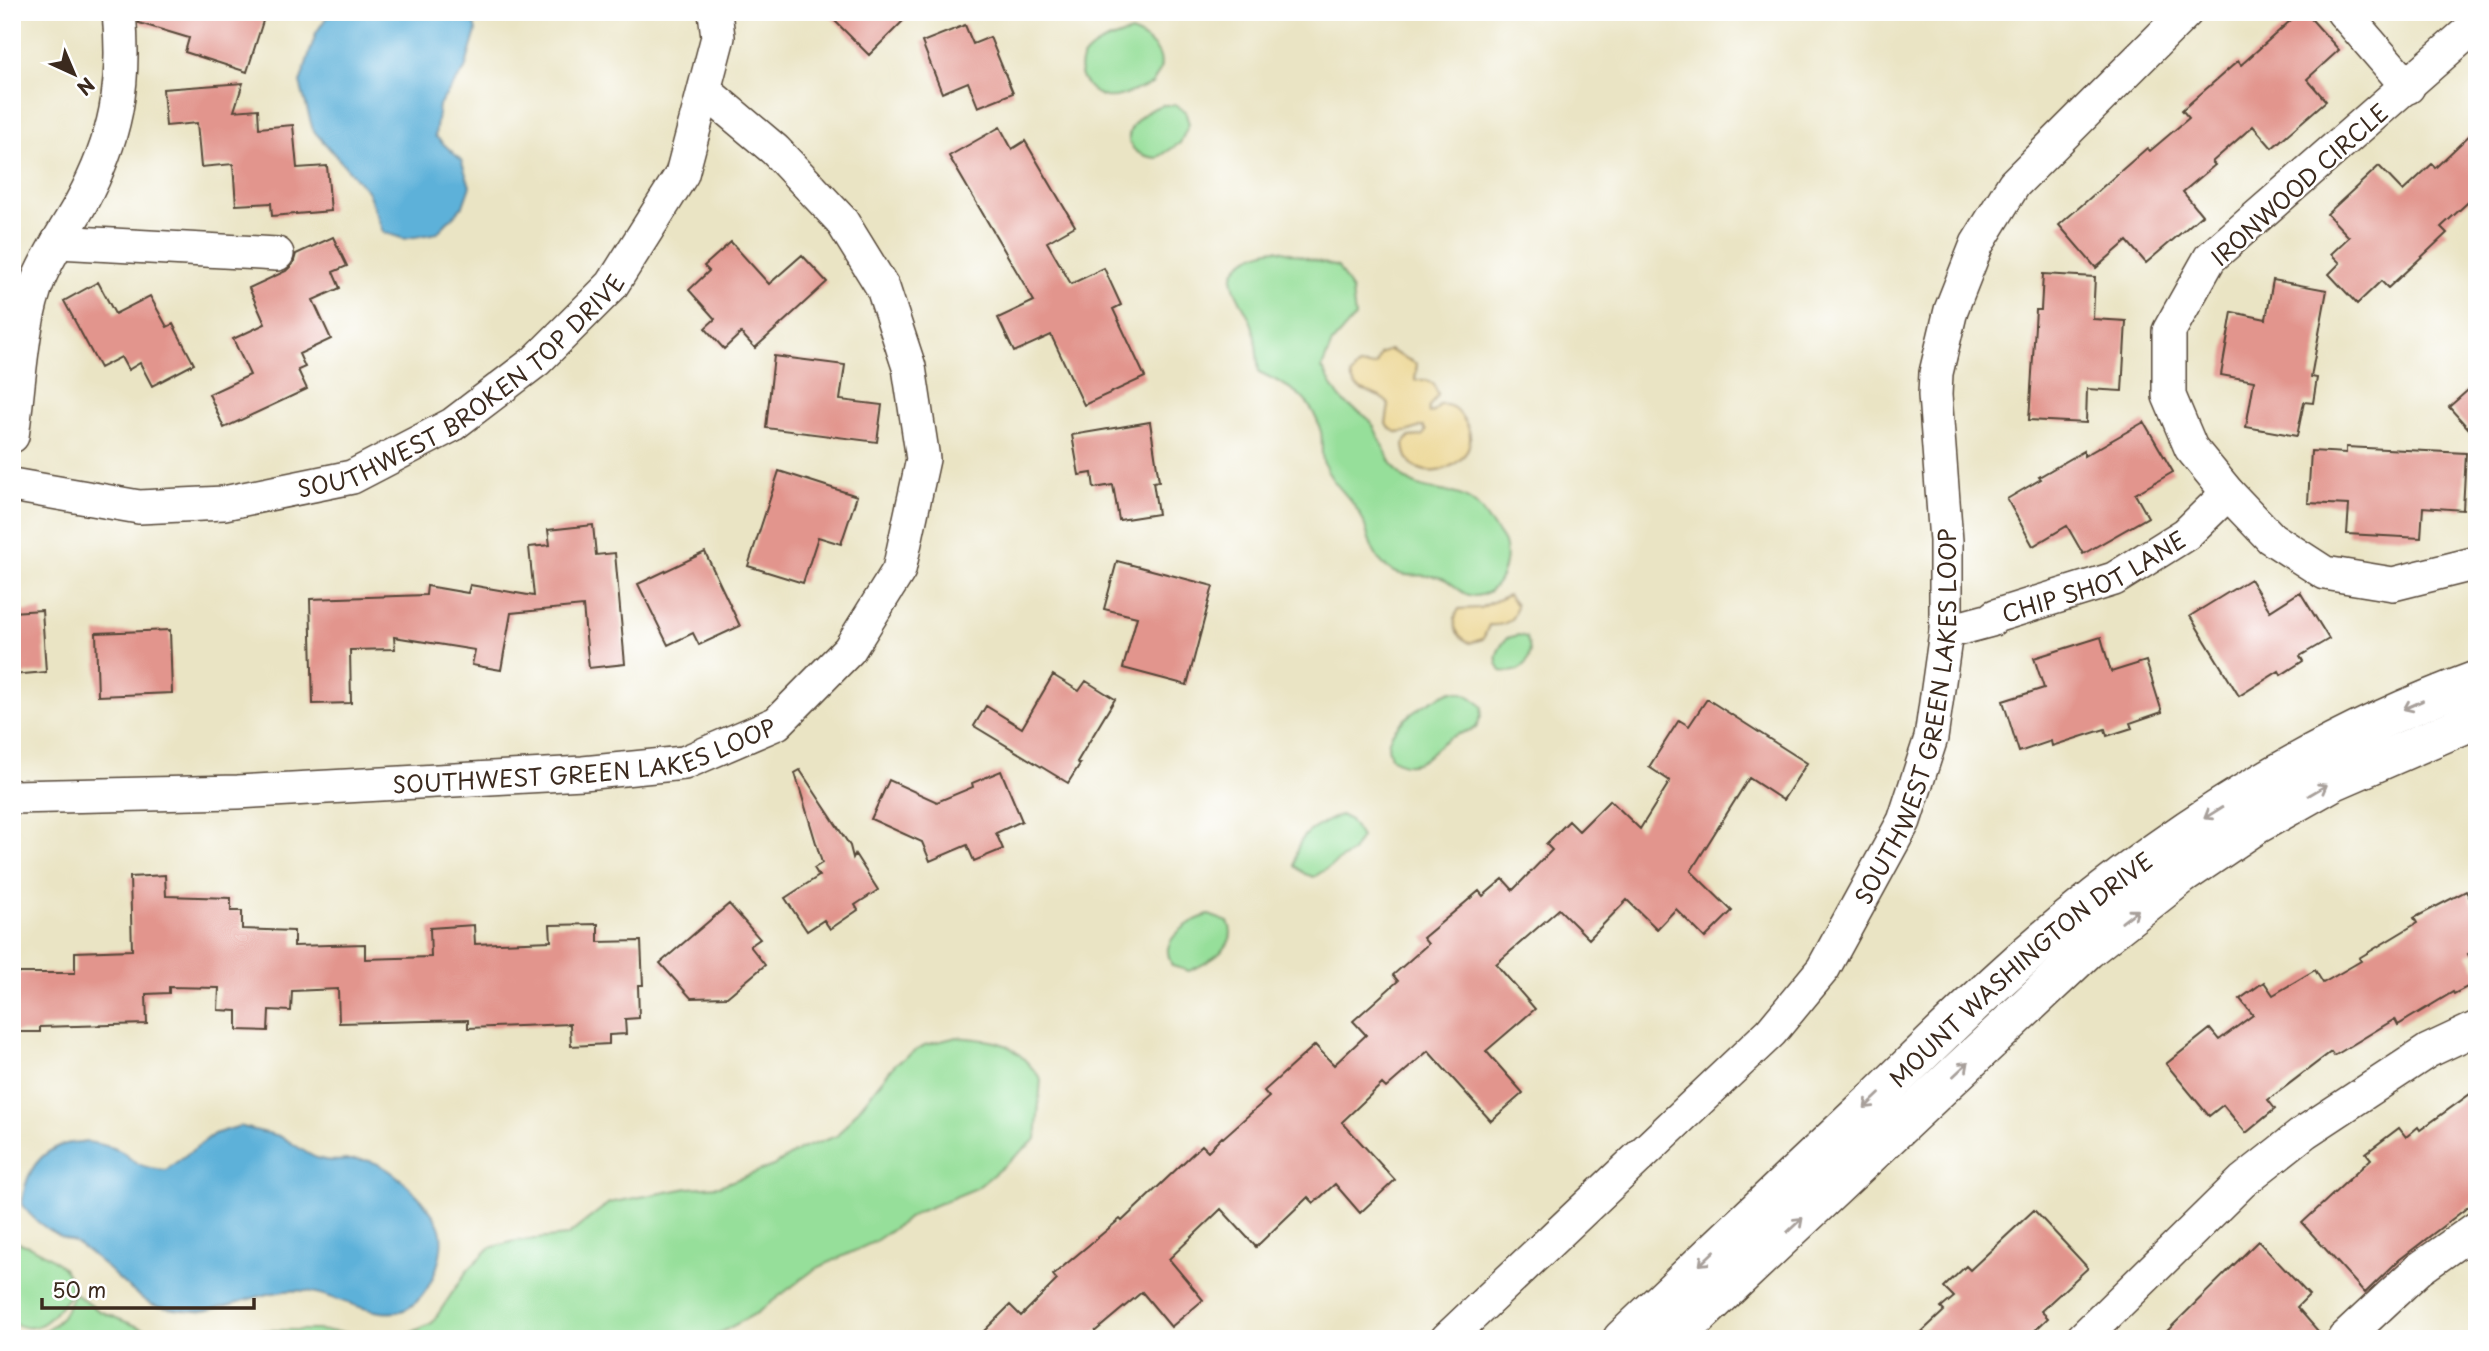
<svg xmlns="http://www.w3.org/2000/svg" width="2489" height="1351" font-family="'Playpen Sans',sans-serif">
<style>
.green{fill:#96df9a;stroke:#68845c;stroke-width:2}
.sand{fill:#eeda9e;stroke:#94825e;stroke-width:2}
.water{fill:#5db1d9;stroke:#4c6e7c;stroke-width:2}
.building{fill:#e2958d}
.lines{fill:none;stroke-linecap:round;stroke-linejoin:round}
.minor-casing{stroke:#554637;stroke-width:36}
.major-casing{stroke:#554637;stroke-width:41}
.minor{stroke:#fff;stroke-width:33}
.major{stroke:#fff;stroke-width:38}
.oneway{stroke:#a79f9a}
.labels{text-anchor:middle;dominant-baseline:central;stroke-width:5;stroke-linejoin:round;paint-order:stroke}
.street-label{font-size:23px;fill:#3b2a1e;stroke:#fff}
</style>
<rect width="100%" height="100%" fill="#fff"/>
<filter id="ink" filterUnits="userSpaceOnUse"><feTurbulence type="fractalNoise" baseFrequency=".0143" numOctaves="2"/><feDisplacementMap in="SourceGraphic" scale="14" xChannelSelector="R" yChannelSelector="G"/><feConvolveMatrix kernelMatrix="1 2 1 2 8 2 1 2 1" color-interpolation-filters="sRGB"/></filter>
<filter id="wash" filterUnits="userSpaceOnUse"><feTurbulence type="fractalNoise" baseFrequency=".00686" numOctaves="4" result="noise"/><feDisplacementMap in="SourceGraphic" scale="28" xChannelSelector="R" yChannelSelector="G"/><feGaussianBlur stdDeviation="1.57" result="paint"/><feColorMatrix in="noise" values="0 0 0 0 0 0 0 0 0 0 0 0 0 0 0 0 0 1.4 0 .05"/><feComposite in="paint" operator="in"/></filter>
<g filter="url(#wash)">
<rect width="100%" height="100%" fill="#eae4c4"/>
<path class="green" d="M 1131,32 C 1145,37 1165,51 1160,69 C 1159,74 1154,80 1152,84 C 1140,88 1127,95 1115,97 C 1093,101 1069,72 1086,54 C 1098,41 1115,38 1131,32 Z
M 1163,105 L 1175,105 L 1185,111 L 1189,124 L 1180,143 L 1157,158 C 1123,155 1120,130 1147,112 C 1151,109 1158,107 1163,105 Z
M 1276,249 L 1338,267 L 1352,291 L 1355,317 L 1332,343 L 1322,368 C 1329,379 1334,391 1342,400 C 1350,409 1364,412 1371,422 C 1382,440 1388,464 1403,477 C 1430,500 1463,480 1486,517 C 1490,524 1501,535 1504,543 C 1510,563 1500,595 1474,596 C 1462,596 1453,582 1442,578 C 1421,571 1401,583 1382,563 C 1371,552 1368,534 1363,520 C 1354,498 1332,486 1324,464 C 1320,454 1323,442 1321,432 C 1311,395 1291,388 1259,372 C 1257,358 1257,342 1253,328 C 1248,304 1215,280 1245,260 C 1256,254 1264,250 1276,249 Z
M 1519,635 L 1526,637 C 1536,658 1524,675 1501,671 C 1492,658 1498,649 1507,638 Z
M 1452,691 C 1465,692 1474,697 1482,707 L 1481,716 L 1476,728 C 1466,732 1455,734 1446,740 C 1437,746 1430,756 1421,761 C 1419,762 1413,764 1411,764 C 1404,765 1395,762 1391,756 C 1375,730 1433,698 1452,691 Z
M 1340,815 L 1350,820 L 1361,837 L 1352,852 L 1314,877 L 1305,874 L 1295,866 C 1294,835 1314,827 1340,815 Z
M 1209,915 L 1228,922 C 1241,946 1208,963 1189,971 L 1172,966 C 1170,960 1167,954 1168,948 C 1171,933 1195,918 1209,915 Z
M 957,1037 C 1004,1042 1011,1040 1041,1079 L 1036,1139 L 977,1188 L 916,1213 L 874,1242 L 815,1269 L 757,1313 L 709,1339 L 12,1339 L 12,1337 C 27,1340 50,1331 60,1319 C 66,1312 70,1302 74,1293 L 99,1311 L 166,1338 L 227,1330 L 316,1330 L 400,1338 L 432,1323 L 467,1271 L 490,1248 L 515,1241 L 567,1236 L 609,1203 L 688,1188 L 719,1186 L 773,1166 L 801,1149 L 837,1136 L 895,1064 L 925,1045 Z
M 12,1241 C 33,1245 81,1268 69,1296 C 67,1300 61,1305 58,1309 C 46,1325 31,1334 12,1322 Z"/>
<path class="sand" d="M 1389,350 L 1417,364 L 1415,380 L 1425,380 L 1434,384 L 1438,395 L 1429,407 L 1429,413 L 1434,412 L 1440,405 C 1450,404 1456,408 1462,417 C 1497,463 1407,498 1404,444 L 1409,437 L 1422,436 L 1426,431 L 1423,426 C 1409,431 1398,439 1386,424 L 1389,405 C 1379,389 1355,397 1351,376 C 1361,359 1362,369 1376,365 L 1380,354 Z
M 1508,595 L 1516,605 C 1515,622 1504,626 1489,625 L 1483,639 L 1470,643 C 1455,635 1450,624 1459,609 L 1480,608 Z"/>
<path class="water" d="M 330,12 L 471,12 L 476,31 L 465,69 L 439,105 L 435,136 L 461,160 L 470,186 L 463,206 L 437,233 L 404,239 L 383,232 L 368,192 L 313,130 L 300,83 L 316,33 Z
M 240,1126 C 252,1130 264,1132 276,1135 C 288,1138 303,1153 317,1158 C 333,1164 348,1158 364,1160 C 389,1162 432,1205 440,1229 C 443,1238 441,1251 439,1260 C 434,1279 423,1302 404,1310 C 377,1321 334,1294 306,1291 C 272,1287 236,1306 203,1311 C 193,1312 159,1308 151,1304 C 123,1288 104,1261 77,1244 C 71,1240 64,1239 58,1235 C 43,1228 32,1218 22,1205 C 27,1149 68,1130 118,1150 C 125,1152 129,1159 135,1162 C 145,1168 155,1169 166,1170 L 214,1134 Z"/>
<g id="blocks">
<path class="building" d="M 138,12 L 236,12 L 263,21 L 247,72 L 185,52 L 189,38 L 139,23 Z
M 826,12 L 912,12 L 869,55 Z
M 2300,12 L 2305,12 L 2339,50 L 2307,79 L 2326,101 L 2272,148 L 2253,126 L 2212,162 L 2215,165 L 2183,192 L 2202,215 L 2146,263 L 2127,241 L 2096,268 L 2059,225 L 2147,148 L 2150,151 L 2189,118 L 2182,110 L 2238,61 L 2241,65 Z
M 965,25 L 973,44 L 990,37 L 1013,93 L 978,107 L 968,82 L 942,93 L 922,42 Z
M 243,83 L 234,111 L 258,109 L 259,128 L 293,125 L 297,168 L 327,166 L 331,211 L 272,216 L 271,203 L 236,205 L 233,164 L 201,167 L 197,123 L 166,126 L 163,89 Z
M 1000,127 L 1012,149 L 1025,141 L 1075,226 L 1047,242 L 1071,284 L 1104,268 L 1121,305 L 1113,309 L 1145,377 L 1084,405 L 1051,335 L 1014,352 L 998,318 L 1034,301 L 949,156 Z
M 2477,128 L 2477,194 L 2441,227 L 2447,233 L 2428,251 L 2388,288 L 2381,281 L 2357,304 L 2329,274 L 2340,263 L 2331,254 L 2349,237 L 2327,214 L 2379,166 L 2403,191 L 2432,164 L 2435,168 Z
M 333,237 L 347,266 L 333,272 L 340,288 L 313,300 L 331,339 L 299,354 L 305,367 L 298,370 L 307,389 L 224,428 L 209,394 L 250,375 L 233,339 L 265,324 L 249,288 L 286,271 L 293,264 L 296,254 Z
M 731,242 L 769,284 L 802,255 L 827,282 L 755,348 L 741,333 L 724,349 L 705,328 L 715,319 L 689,290 L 709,271 L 704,266 Z
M 2043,274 L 2095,277 L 2093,319 L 2126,321 L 2122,391 L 2087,389 L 2086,423 L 2029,420 L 2036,310 L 2041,310 Z
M 2273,280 L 2327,290 L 2311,377 L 2317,378 L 2313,403 L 2304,402 L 2297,436 L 2246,427 L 2254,381 L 2221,375 L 2232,312 L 2266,319 Z
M 98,282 L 115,314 L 150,296 L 167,327 L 173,324 L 194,364 L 152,386 L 140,363 L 128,370 L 121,357 L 100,368 L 64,301 Z
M 774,356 L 845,365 L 840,400 L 882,405 L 877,442 L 766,428 Z
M 2477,382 L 2477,438 L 2449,407 Z
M 1150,422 L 1159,481 L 1153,482 L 1158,514 L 1119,520 L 1113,485 L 1094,488 L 1092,473 L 1079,475 L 1072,435 Z
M 2144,422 L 2173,472 L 2135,494 L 2148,517 L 2083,554 L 2067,526 L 2033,546 L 2007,499 L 2041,479 L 2039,477 L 2084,451 L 2084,456 Z
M 2346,447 L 2466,453 L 2463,510 L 2423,507 L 2421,538 L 2347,534 L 2349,505 L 2308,503 L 2311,451 L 2346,453 Z
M 779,471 L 857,496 L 841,544 L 818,537 L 803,583 L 748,566 Z
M 593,525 L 596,555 L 615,553 L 625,664 L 589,668 L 583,606 L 511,613 L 501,670 L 472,665 L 475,650 L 394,637 L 395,649 L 350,650 L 351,703 L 313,704 L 310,599 L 426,595 L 427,586 L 468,593 L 470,585 L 534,596 L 529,547 L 550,545 L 548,530 Z
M 705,552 L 740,626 L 699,645 L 693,633 L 668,645 L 638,584 Z
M 1117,561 L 1213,586 L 1187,685 L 1123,668 L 1137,617 L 1104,609 Z
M 2250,579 L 2270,611 L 2300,592 L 2329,639 L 2300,656 L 2303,661 L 2281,675 L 2279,671 L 2239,696 L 2190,616 Z
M 42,610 L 46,672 L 12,675 L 12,612 Z
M 170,630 L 172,693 L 98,696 L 96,633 Z
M 2101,637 L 2111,672 L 2146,661 L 2162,712 L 2130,723 L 2132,728 L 2107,736 L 2105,729 L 2052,746 L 2051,741 L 2019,752 L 2003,701 L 2044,688 L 2034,658 Z
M 1053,675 L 1079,691 L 1086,681 L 1115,699 L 1077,762 L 1080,764 L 1068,783 L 974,726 L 986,706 L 1022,728 Z
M 1707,699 L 1807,763 L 1783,800 L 1749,778 L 1691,871 L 1732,911 L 1705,938 L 1676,909 L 1657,929 L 1627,900 L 1589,939 L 1559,909 L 1496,964 L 1535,1009 L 1486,1051 L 1523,1093 L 1491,1121 L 1428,1051 L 1386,1088 L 1382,1084 L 1342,1122 L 1395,1180 L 1360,1213 L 1335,1184 L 1314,1203 L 1308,1197 L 1256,1247 L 1221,1209 L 1169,1259 L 1203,1300 L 1171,1327 L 1142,1292 L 1086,1339 L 976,1339 L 1010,1305 L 1021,1316 L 1057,1280 L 1053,1275 L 1120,1219 L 1122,1221 L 1202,1145 L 1208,1151 L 1222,1137 L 1223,1138 L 1269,1097 L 1264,1091 L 1315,1045 L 1334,1065 L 1366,1035 L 1353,1021 L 1398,981 L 1393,975 L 1428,944 L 1423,938 L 1479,891 L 1483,896 L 1503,879 L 1513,890 L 1552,850 L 1546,844 L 1569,821 L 1579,831 L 1610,800 L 1640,829 L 1670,781 L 1649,767 L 1679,720 L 1689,726 Z
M 800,770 L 850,846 L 853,858 L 855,854 L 878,890 L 855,905 L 858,910 L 830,929 L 824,920 L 807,931 L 785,898 L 819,876 L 814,868 L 822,863 L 795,773 Z
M 1001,771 L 1022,821 L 996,833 L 1003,849 L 974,861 L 967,845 L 930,861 L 922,842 L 871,819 L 889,780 L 937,802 L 973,787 L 972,783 Z
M 165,875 L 166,896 L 231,898 L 231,911 L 242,911 L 242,929 L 294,931 L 294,946 L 365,944 L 365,959 L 431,957 L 430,928 L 474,925 L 475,944 L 551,941 L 550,925 L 598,924 L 598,942 L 641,941 L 643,985 L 638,985 L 639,1018 L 625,1019 L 626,1034 L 609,1035 L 609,1044 L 571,1046 L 570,1024 L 468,1028 L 468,1020 L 339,1023 L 338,989 L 292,991 L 291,1011 L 269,1010 L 268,1031 L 237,1030 L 237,1011 L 218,1010 L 219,988 L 169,987 L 169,993 L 146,994 L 147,1024 L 40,1027 L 40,1032 L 12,1032 L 12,973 L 75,973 L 75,952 L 132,950 L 130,877 Z
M 2466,891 L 2477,911 L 2477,950 L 2468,954 L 2477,971 L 2477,982 L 2454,994 L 2453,992 L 2398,1025 L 2395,1019 L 2334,1056 L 2331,1052 L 2268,1100 L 2275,1109 L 2246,1133 L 2223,1105 L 2209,1116 L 2166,1064 L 2210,1029 L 2219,1040 L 2253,1015 L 2240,999 L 2264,982 L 2273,995 L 2315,970 L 2323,983 L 2361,961 L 2359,958 L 2417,923 L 2414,918 Z
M 729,904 L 760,939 L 750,946 L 765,965 L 727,997 L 691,998 L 660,963 Z
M 2477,1089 L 2477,1200 L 2399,1260 L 2365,1293 L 2302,1223 L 2371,1159 L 2366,1153 L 2399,1128 L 2406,1137 L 2418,1127 L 2420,1130 Z
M 2034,1210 L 2088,1268 L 2041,1311 L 2048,1318 L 2026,1339 L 1914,1339 L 1944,1311 L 1941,1308 L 1954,1297 L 1944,1287 L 1966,1266 L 1970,1270 Z
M 2258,1241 L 2309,1295 L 2297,1307 L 2325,1339 L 2159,1339 Z"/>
</g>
</g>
<g filter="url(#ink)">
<use href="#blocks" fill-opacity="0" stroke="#554637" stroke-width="2"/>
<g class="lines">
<defs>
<g id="minor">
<path d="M 2343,12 L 2408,87"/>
<path d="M 2477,24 L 2210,258 L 2169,331 L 2169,396 L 2191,448 L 2228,493 L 2271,538 L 2325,573 L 2393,584 L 2477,563"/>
<path d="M 58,242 L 277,254"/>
<path d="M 12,436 C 19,389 21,320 39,278 C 50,252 67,228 81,203 C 116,139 126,85 119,12"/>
<path id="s1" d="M 12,485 L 139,507 L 224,503 L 352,477 L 452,425 L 536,361 L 612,285 L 682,174 L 718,37 L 715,12"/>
<path id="s2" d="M 1946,632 L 1991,620 L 1995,616 L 2114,579 L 2186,534 L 2228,493"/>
<path id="s3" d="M 12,797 L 238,792 L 583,773 L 684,763 L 777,723 L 849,650 L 899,570 L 923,459 L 909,367 L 883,288 L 841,220 L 775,150 L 705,91"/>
<path id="s4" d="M 1447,1339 L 1771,1032 L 1823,969 L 1904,821 L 1931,738 L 1946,632 L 1946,541 L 1935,395 L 1936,373 L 1951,310 L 1977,244 L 2014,184 L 2186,12"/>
<path d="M 2082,1339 L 2243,1181 L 2305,1132 L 2428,1051 L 2477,1028"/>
<path d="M 2344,1339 L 2419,1269 L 2477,1228"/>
</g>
<g id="major">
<path id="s5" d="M 1622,1339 C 1707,1258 1791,1178 1876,1098 C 1918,1057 1959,1016 2002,977 C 2140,850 2300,745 2477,680"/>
<path d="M 1674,1339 L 2087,950 L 2182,875 L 2256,825 L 2334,781 L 2477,719"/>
</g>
</defs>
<use href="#minor" class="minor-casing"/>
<use href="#major" class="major-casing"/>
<use href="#minor" class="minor"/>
<use href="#major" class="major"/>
</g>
<defs><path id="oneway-shaft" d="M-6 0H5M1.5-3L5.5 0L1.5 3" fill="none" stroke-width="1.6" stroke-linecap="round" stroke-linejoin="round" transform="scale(1.75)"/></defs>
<g class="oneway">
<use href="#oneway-shaft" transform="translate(2413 705) rotate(156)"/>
<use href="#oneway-shaft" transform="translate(2318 790) rotate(-30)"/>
<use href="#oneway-shaft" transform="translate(2213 813) rotate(148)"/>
<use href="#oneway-shaft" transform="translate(2130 916) rotate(-38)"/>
<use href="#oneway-shaft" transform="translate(1961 1069) rotate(-43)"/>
<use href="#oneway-shaft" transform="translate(1872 1101) rotate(136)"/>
<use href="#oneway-shaft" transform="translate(1795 1225) rotate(-43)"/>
<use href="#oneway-shaft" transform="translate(1707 1258) rotate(136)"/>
</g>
</g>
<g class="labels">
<g class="street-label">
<text transform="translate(2299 184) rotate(-42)">IRONWOOD CIRCLE</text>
<text stroke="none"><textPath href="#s1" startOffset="485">SOUTHWEST BROKEN TOP DRIVE</textPath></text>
<text stroke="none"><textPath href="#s2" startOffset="159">CHIP SHOT LANE</textPath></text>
<text stroke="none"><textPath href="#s4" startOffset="800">SOUTHWEST GREEN LAKES LOOP</textPath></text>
<text stroke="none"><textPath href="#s3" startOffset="576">SOUTHWEST GREEN LAKES LOOP</textPath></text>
<text stroke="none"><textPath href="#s5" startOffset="544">MOUNT WASHINGTON DRIVE</textPath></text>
</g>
</g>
<rect width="2489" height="1351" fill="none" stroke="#fff" stroke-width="42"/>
<g transform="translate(74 74) rotate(136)" stroke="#ffffff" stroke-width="5" paint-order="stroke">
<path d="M0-5L12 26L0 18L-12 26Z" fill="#3b2a1e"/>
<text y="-10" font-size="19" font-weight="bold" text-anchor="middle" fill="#3b2a1e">N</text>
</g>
<path d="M42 1298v10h212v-10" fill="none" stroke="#3b2a1e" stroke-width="3.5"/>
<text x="52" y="1298" font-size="21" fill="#3b2a1e" stroke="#ffffff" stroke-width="5" paint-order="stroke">50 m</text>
</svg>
